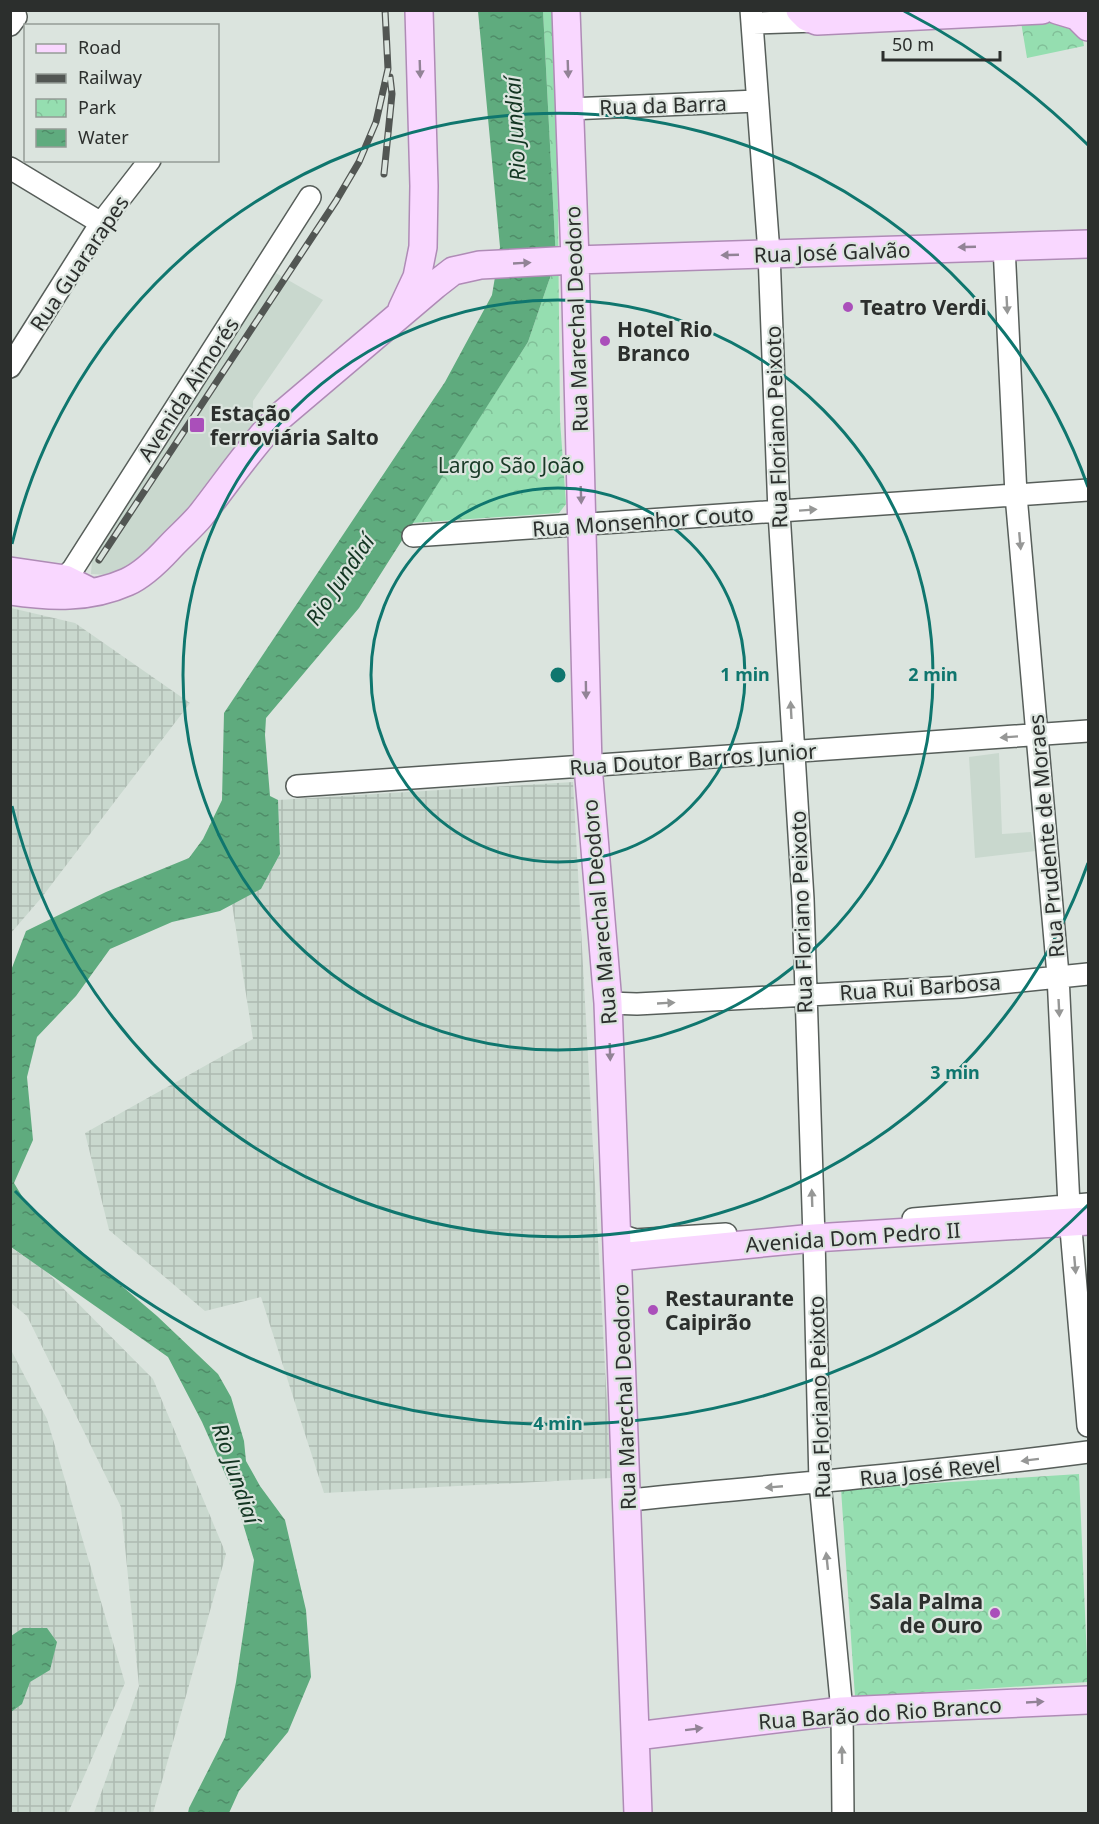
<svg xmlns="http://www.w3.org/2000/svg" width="1099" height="1824" font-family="'Noto Sans',sans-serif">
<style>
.built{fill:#c9d8ce}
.industrial{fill:url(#industrial-grid)}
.park{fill:url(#park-crowns)}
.water{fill:url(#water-ripples)}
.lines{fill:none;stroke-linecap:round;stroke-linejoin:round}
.minor-casing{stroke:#575e5a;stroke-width:24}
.major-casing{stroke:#af8bb6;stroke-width:30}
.minor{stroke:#fff;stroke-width:21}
.major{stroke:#f9d7ff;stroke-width:27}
.rail-casing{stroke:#525653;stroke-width:7}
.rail{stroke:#dbe4de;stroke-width:4.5;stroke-dasharray:14;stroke-linecap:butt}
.oneway{fill:#928396}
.oneway2{fill:#969796}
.ring{fill:none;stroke:#0f766e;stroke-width:3}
.poi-dot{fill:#aa4fba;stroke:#dbe4de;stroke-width:2}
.labels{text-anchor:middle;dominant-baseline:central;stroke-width:4.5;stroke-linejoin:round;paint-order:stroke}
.street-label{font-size:21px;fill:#2c2f2d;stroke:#dbe4de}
.poi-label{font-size:21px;font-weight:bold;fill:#2c2f2d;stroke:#dbe4de;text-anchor:start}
.park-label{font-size:21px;fill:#183926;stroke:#dbe4de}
.water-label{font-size:22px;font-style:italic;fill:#133522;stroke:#dbe4de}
.centre{fill:#0f766e;stroke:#dbe4de;stroke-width:3}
.ring-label{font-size:18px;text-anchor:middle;font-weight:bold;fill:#0f766e;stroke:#dbe4de;stroke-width:4.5;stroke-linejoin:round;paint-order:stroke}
</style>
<defs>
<pattern id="industrial-grid" width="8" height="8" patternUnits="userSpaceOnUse" patternTransform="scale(1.5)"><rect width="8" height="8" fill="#c9d8ce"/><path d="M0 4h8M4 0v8" fill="none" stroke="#adbab1"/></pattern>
<pattern id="park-crowns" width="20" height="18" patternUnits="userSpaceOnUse" patternTransform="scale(1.5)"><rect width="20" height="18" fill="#95deb0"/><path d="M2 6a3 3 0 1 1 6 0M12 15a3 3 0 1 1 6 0" fill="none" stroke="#81bf98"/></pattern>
<pattern id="water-ripples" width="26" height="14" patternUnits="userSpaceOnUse" patternTransform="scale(1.5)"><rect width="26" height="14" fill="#5fab7e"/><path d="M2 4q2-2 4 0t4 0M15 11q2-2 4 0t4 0" fill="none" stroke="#4f8c68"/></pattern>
</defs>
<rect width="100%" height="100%" fill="#dbe4de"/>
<path class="built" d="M 274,272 L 323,300 L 253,401 L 253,428 L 187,515 L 138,563 L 113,575 L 91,574 L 92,560 L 113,514 Z
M 999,753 L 1002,834 L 1031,832 L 1036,851 L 975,858 L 969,757 Z"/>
<path class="industrial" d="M 11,608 L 75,623 L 190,703 L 42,897 L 11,933 Z
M 573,782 L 611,1478 L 324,1493 L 261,1297 L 205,1311 L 109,1230 L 85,1133 L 253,1039 L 232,904 L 261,889 L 280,854 L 278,800 Z
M 10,1247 L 45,1270 L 153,1379 L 226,1554 L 153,1813 L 94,1813 L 139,1686 L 121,1507 L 27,1316 L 11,1303 Z
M 10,1348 L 47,1419 L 125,1683 L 68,1813 L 11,1813 Z"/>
<path class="park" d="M 543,11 L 556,11 L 560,420 L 566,504 L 559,513 L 412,523 L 528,342 L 556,260 Z
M 1051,20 L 1061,21 L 1082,35 L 1084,46 L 1027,58 L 1021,22 Z
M 1079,1474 L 1088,1682 L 855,1697 L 841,1489 Z"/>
<path class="water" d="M 478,11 L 543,11 L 556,260 L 528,342 L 359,608 L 266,718 L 265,735 L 270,796 L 278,800 L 280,854 L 261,889 L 220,911 L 172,922 L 110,949 L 76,996 L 37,1037 L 27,1077 L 33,1140 L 14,1183 L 28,1206 L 157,1316 L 218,1374 L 231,1397 L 244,1441 L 246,1461 L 260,1486 L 285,1520 L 306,1610 L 311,1677 L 288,1732 L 239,1791 L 229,1813 L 188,1813 L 189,1808 L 225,1737 L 236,1682 L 254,1560 L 234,1494 L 202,1422 L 168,1357 L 11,1247 L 10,973 L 26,931 L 106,892 L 189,858 L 203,839 L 222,800 L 224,713 L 445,382 L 492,295 L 500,247 Z
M 23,1628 L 47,1628 L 57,1642 L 50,1670 L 30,1682 L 22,1704 L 11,1712 L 11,1636 Z"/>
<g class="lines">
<defs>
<path id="minor" d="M 751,10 L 769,253 L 779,512 L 803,899 L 814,1238 L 820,1483 L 842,1711 L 843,1814
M 753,23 L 817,21
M 10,25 L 16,17
M 569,109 L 757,101
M 10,168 L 101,223
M 1004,246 L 1016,495 L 1058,975 L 1069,1206 L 1088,1426
M 10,367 L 101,223 L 150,160
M 413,536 L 1088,490
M 55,588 L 73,569 L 310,197
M 297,786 L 1088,731
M 608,1003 L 637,1004 L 961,987 L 1088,974
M 913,1219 L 1088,1204
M 617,1234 L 635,1240 L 726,1234
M 628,1500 C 781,1485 935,1472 1088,1452"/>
<path id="major" d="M 566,10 L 575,260 L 588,766 L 608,1003 L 638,1814
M 800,10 L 807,17 L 817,21 L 1042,10
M 1057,10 L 1077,16 L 1088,27
M 402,309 L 417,277 L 423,247 L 424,186 L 419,10
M 10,571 L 65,579 L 87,590
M 10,591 C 50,597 89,599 127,582 C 143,575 157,561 169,548 C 179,537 191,527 201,515 C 226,483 249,449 277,419 L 435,285 L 453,271 L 480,265 L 575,260 L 1088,244
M 618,1257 L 814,1238 L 1088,1221
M 636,1736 L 842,1711 L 1088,1700"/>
</defs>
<use href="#minor" class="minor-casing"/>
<use href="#major" class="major-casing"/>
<use href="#minor" class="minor"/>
<use href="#major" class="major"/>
<defs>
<path id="rail" d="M 384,174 L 392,94 L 390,77
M 99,560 L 336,201 L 359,162 L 376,122 L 388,69 L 385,10"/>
</defs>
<use href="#rail" class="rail-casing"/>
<use href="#rail" class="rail"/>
</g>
<defs><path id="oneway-solid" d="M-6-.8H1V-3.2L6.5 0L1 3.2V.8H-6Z" transform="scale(1.5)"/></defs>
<g class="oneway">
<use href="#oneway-solid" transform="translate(420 69) rotate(88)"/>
<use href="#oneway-solid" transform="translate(568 69) rotate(88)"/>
<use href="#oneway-solid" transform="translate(967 247) rotate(178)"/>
<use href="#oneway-solid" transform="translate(730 255) rotate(178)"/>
<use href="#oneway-solid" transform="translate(522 263) rotate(-3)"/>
<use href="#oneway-solid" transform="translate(581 495) rotate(88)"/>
<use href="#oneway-solid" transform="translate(586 690) rotate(89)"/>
<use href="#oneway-solid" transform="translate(610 1052) rotate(88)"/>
<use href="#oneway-solid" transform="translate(1035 1702) rotate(-3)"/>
<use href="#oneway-solid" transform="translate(694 1729) rotate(-7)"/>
</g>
<g class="oneway2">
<use href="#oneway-solid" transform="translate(1007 305) rotate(87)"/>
<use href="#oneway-solid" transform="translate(808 510) rotate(-4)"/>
<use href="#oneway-solid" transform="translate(1020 541) rotate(85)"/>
<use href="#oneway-solid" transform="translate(791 710) rotate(-93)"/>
<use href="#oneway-solid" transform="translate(1009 737) rotate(176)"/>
<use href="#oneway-solid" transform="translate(666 1003) rotate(-3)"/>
<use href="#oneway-solid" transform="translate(1059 1008) rotate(87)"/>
<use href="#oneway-solid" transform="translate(812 1198) rotate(-92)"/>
<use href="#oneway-solid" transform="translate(1075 1265) rotate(85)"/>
<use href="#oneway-solid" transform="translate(1030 1460) rotate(173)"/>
<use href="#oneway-solid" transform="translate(774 1487) rotate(175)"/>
<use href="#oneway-solid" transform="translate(827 1561) rotate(-96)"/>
<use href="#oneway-solid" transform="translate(842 1755) rotate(-91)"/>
</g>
<g class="ring">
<circle cx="558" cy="675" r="187"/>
<circle cx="558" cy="675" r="375"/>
<path d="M1088 863A562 562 0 0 1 12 806M12 544A562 562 0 0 1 1088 487"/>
<path d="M1088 1205A749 749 0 0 1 15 1191M904 11A749 749 0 0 1 1088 145"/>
</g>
<g class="poi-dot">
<circle cx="848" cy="307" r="6"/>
<circle cx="605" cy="341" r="6"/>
<rect x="189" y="417" width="16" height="16" rx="3"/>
<circle cx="653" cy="1310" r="6"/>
<circle cx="995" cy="1613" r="6"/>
</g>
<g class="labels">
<g class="street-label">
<text transform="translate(663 105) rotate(-2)">Rua da Barra</text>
<text transform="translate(832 252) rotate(-2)">Rua José Galvão</text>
<text transform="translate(79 263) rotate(-56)">Rua Guararapes</text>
<text transform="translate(576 319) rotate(-92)">Rua Marechal Deodoro</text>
<text transform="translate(188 389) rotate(-57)">Avenida Aimorés</text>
<text transform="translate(776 427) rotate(-92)">Rua Floriano Peixoto</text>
<text transform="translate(643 521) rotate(-4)">Rua Monsenhor Couto</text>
<text transform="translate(693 759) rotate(-4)">Rua Doutor Barros Junior</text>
<text transform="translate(1046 836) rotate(-95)">Rua Prudente de Moraes</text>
<text transform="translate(599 912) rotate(-95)">Rua Marechal Deodoro</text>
<text transform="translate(801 912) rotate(-92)">Rua Floriano Peixoto</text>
<text transform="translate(920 987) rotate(-4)">Rua Rui Barbosa</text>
<text transform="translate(853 1237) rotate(-4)">Avenida Dom Pedro II</text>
<text transform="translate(624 1397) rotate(-92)">Rua Marechal Deodoro</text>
<text transform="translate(819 1397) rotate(-92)">Rua Floriano Peixoto</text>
<text transform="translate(930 1471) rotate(-6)">Rua José Revel</text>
<text transform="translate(880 1713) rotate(-4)">Rua Barão do Rio Branco</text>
</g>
<g class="poi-label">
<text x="860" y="307">Teatro Verdi</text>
<text x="617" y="329">Hotel Rio<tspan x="617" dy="24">Branco</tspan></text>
<text x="210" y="413">Estação<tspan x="210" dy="24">ferroviária Salto</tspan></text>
<text x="665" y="1298">Restaurante<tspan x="665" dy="24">Caipirão</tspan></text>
<text x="983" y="1601" text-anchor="end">Sala Palma<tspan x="983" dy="24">de Ouro</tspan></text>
</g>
<g class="park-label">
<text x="511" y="465">Largo São João</text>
</g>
<g class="water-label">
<text transform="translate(514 129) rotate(-93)">Rio Jundiaí</text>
<text transform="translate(339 579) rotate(-56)">Rio Jundiaí</text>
<text transform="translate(237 1473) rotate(71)">Rio Jundiaí</text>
</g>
</g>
<circle cx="558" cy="675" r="9" class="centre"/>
<g class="ring-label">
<text x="745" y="681">1 min</text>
<text x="933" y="681">2 min</text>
<text x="955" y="1079">3 min</text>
<text x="558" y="1430">4 min</text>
</g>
<rect width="1099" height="1824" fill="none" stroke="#2c2f2d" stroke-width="24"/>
<rect x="24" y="24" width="195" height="138" fill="#dbe4de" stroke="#959c97" stroke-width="1.5"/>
<rect x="36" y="44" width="30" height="9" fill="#f9d7ff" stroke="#959c97" stroke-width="1.5"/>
<text x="78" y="54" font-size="18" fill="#2c2f2d">Road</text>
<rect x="36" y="74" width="30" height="9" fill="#525653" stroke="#959c97" stroke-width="1.5"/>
<text x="78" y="84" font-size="18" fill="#2c2f2d">Railway</text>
<rect x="36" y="99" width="30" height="18" fill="url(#park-crowns)" stroke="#959c97" stroke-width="1.5"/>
<text x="78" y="114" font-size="18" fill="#2c2f2d">Park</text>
<rect x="36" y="129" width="30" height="18" fill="url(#water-ripples)" stroke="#959c97" stroke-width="1.5"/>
<text x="78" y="144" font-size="18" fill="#2c2f2d">Water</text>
<path d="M883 51v9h117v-9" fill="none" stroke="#2c2f2d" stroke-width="3"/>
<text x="892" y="51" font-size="18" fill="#2c2f2d" stroke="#dbe4de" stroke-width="4.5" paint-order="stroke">50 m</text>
</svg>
